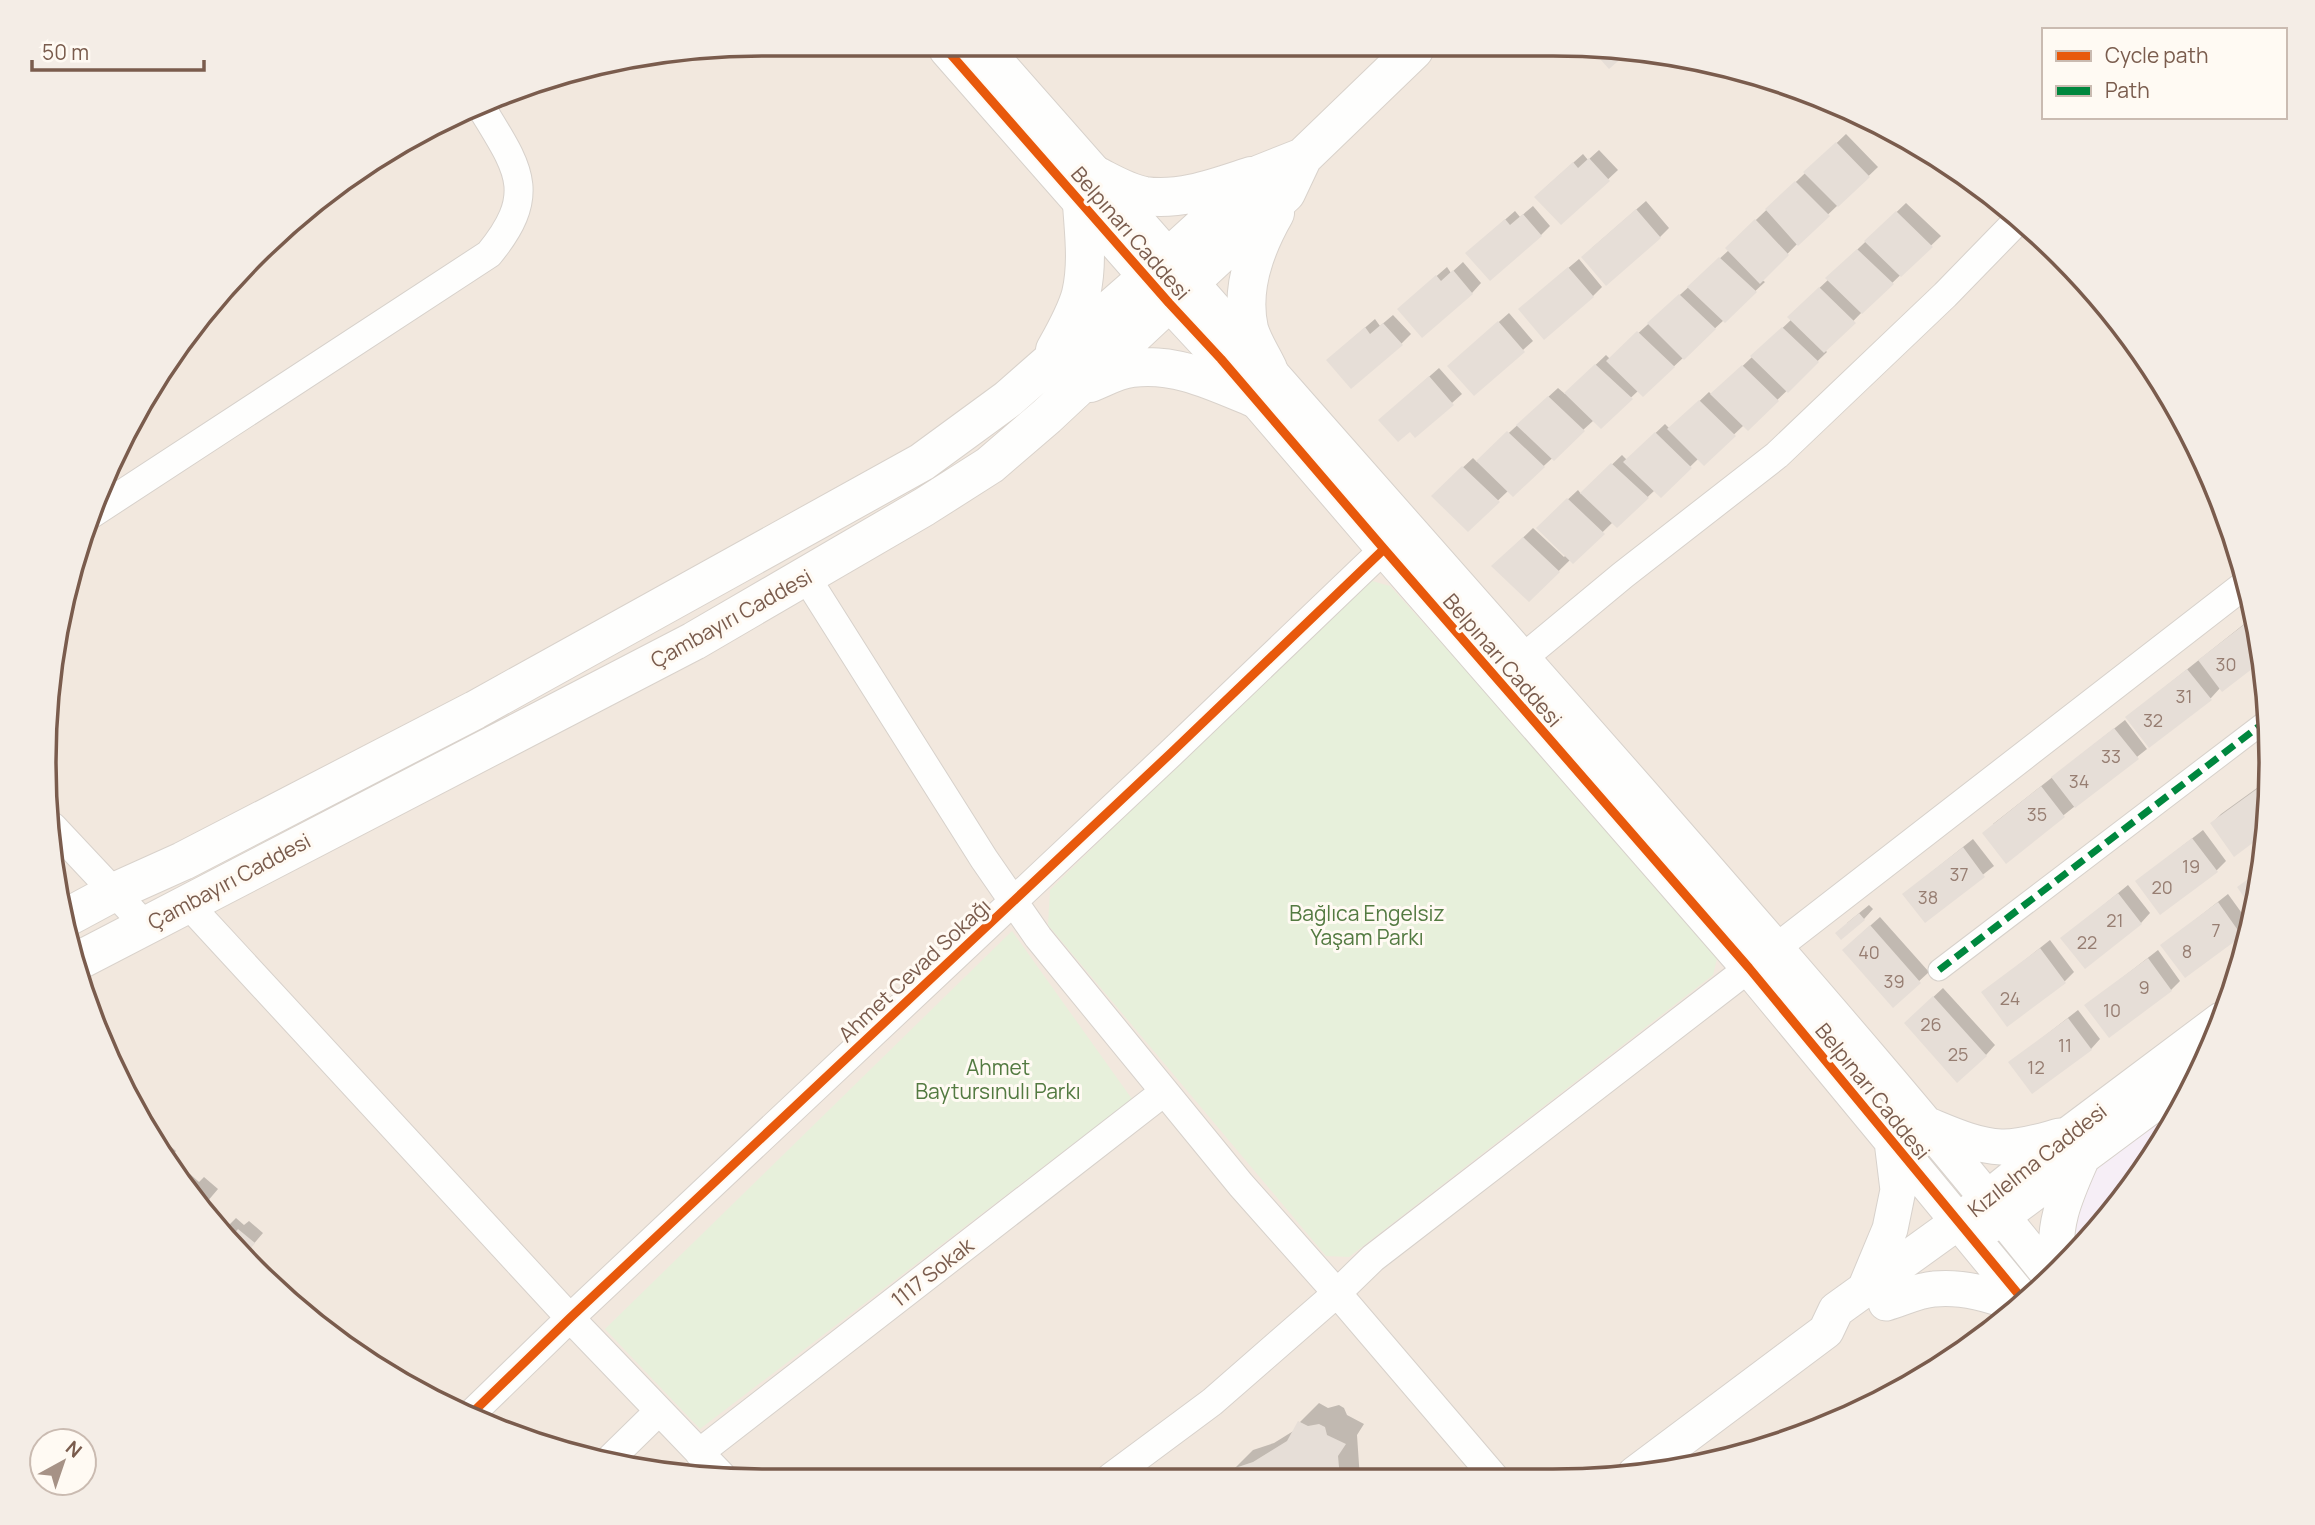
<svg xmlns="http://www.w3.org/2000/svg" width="2315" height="1525" font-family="Manrope,sans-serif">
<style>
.residential{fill:#f2e8de}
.education{fill:#f6eef6}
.green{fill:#e7f0db}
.shadow{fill:#0003}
.building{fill:#e6ded7}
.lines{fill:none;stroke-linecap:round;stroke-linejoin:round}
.pedestrian-casing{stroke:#d7d1cb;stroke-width:23}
.minor-casing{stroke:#d7d1cb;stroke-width:30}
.tertiary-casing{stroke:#d7d1cb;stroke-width:37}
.secondary-casing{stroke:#d9d2cb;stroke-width:40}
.pedestrian{stroke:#fefefd;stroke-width:21}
.minor{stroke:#fefefd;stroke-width:28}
.tertiary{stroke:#fefefd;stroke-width:35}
.secondary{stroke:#fefefd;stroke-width:38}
.quiet{stroke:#00873e;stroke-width:7;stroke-dasharray:14 7;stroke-linecap:butt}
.cycleway-casing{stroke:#fffaf3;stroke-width:13}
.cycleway{stroke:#e8590c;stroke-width:9}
.labels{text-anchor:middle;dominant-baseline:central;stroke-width:6;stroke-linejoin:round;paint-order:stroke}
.number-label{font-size:18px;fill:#977e72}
.street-label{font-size:21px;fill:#7a5c4d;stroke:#fffaf3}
.park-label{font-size:21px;fill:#537a41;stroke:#fffaf3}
.rim{fill:none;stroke:#7a5c4d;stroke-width:3.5}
</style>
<rect width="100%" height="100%" fill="#f9f5f0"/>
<path class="residential" d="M 668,50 L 1647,50 L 1783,82 L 1870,118 L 2027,222 L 2123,325 L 2197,445 L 2247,577 L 2270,716 L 2265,857 L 2233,994 L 2175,1122 L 2093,1237 L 1990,1333 L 1870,1407 L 1738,1457 L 1599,1480 L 668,1475 L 532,1443 L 445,1407 L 288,1303 L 193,1200 L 140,1122 L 82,994 L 58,903 L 45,715 L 58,622 L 98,488 L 193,325 L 255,254 L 363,165 L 532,82 Z"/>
<path class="education" d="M 2184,1101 L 2175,1122 L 2093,1237 L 2075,1254 L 2074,1212 L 2093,1174 L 2112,1153 Z"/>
<path class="green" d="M 1365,579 L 1390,586 L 1719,950 L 1713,975 L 1349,1257 L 1326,1256 L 1048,925 L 1050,890 Z
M 1012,931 L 1132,1099 L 700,1429 L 605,1329 Z"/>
<path class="shadow" d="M 1846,134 L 1878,167 L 1798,243 L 1762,280 L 1765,282 L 1643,395 L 1639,390 L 1601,426 L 1594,420 L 1513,494 L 1509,490 L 1468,529 L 1443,486 L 1473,458 L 1477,462 L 1558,388 L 1565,394 L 1606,355 L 1610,359 L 1729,250 L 1737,238 Z
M 1599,150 L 1618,170 L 1561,223 L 1546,187 L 1583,154 L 1588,160 Z
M 1646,201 L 1669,228 L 1660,237 L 1592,248 Z
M 1906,203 L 1941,236 L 1863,311 L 1825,350 L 1827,352 L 1748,428 L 1744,425 L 1704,463 L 1699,458 L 1661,495 L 1655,490 L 1617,526 L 1613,522 L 1573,561 L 1571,559 L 1529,600 L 1503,557 L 1533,528 L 1564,557 L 1566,555 L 1547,519 L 1578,490 L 1581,494 L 1622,455 L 1627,460 L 1665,424 L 1670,429 L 1709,392 L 1712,395 L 1792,319 L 1799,307 L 1829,279 L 1837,269 Z
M 1533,206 L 1550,226 L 1541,235 L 1477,244 L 1515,211 L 1520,217 Z
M 1579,259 L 1602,287 L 1593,296 L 1530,300 Z
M 1463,262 L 1481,283 L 1472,293 L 1409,300 L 1447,267 L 1451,273 Z
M 1509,313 L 1533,341 L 1474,394 L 1459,357 Z
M 1393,315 L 1411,334 L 1401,344 L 1338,351 L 1375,319 L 1380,326 Z
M 1439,368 L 1462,394 L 1415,436 L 1390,411 Z
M 2253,617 L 2261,660 L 2221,687 L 2211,698 L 2127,717 Z
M 2125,720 L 2147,749 L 2006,861 L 1993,824 Z
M 2268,780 L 2266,831 L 2212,823 L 2221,814 Z
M 2203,830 L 2226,861 L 2216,871 L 2137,881 Z
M 1973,839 L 1994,866 L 1925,920 L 1904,894 Z
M 2128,885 L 2150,913 L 2141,923 L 2063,938 Z
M 2228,894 L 2249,923 L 2249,927 L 2186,975 L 2163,945 Z
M 1869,905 L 1873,909 L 1864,919 L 1847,923 Z
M 1880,917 L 1929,972 L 1893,1005 L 1853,941 Z
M 2050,940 L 2074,972 L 2065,981 L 1983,993 Z
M 2158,950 L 2180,981 L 2171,990 L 2087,1005 Z
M 1943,988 L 1995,1045 L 1986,1055 L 1915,1014 Z
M 2078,1010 L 2100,1039 L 2091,1049 L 2011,1062 Z
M 151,1139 L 157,1144 L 162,1139 L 176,1151 L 167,1162 Z
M 190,1174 L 199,1182 L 204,1177 L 218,1189 L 201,1209 L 181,1183 Z
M 236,1218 L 244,1225 L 249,1221 L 263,1233 L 244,1255 L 222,1232 Z
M 1319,1403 L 1328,1408 L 1339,1405 L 1344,1408 L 1347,1415 L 1364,1424 L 1357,1435 L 1360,1479 L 1234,1478 L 1233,1470 L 1253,1450 L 1274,1443 L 1295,1430 L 1299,1423 Z"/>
<path class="building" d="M 1592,50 L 1631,50 L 1609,69 Z
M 1836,142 L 1870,177 L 1838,207 L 1803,172 Z
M 1589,158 L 1610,181 L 1561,225 L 1534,197 L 1573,162 L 1578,168 Z
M 1795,181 L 1830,216 L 1798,246 L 1765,209 Z
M 1636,209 L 1661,238 L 1606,286 L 1581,257 Z
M 1896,211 L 1933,247 L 1901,277 L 1864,241 Z
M 1523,214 L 1542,236 L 1490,281 L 1465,253 L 1505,219 L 1510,225 Z
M 1755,219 L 1789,255 L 1760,284 L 1725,248 Z
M 1857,249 L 1894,284 L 1862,314 L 1825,278 Z
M 1719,257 L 1757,292 L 1725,323 L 1687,287 Z
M 1568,267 L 1594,297 L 1544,340 L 1518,309 Z
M 1453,270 L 1473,294 L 1422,338 L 1397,309 L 1436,275 L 1441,281 Z
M 1819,287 L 1856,323 L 1824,353 L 1787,317 Z
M 1679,294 L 1716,329 L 1684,360 L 1647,323 Z
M 1498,321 L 1525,352 L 1474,396 L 1447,366 Z
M 1383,323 L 1403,345 L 1351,389 L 1326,360 L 1365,327 L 1370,334 Z
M 1782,327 L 1819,362 L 1788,393 L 1750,356 Z
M 1637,331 L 1675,367 L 1643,397 L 1606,361 Z
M 1595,364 L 1633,399 L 1601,429 L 1564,393 Z
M 1742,365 L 1779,401 L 1748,431 L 1710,394 Z
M 1429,376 L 1454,405 L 1415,438 L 1410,432 L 1398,442 L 1378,420 Z
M 1548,396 L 1585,431 L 1554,461 L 1516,425 Z
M 1699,400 L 1736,436 L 1704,466 L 1667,429 Z
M 1507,431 L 1545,467 L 1513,497 L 1476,461 Z
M 1655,432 L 1692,468 L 1661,498 L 1623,462 Z
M 1611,463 L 1649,498 L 1617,528 L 1580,493 Z
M 1462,466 L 1500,502 L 1468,532 L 1431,496 Z
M 1567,498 L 1605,534 L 1573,564 L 1536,528 Z
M 1523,537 L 1560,572 L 1529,602 L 1491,566 Z
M 2254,617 L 2261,662 L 2222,692 L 2198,660 Z
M 2187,669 L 2212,700 L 2149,748 L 2125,717 Z
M 2114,728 L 2139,759 L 2075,808 L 2051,777 Z
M 2268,781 L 2266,833 L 2234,857 L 2210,823 Z
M 2041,786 L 2065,817 L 2006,864 L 1982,833 Z
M 2192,838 L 2218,872 L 2160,915 L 2135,881 Z
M 1963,847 L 1985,877 L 1925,923 L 1902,894 Z
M 2262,869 L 2253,910 L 2237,887 Z
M 2118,893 L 2142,924 L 2085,969 L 2060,938 Z
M 2218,902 L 2242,936 L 2185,978 L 2160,945 Z
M 1859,913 L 1865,920 L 1841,940 L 1835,933 Z
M 1870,925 L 1921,983 L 1893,1008 L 1842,950 Z
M 2040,948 L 2066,983 L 2007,1027 L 1981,992 Z
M 2148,958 L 2172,991 L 2109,1038 L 2084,1005 Z
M 1933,996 L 1987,1056 L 1957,1083 L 1904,1023 Z
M 2068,1018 L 2092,1050 L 2032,1094 L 2008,1062 Z
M 193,1185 L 210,1200 L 201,1210 L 183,1187 L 189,1190 Z
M 225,1226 L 234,1234 L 238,1229 L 255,1243 L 245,1256 L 221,1231 Z
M 1298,1421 L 1308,1426 L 1319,1424 L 1325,1427 L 1327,1435 L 1346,1444 L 1338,1456 L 1340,1478 L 1232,1478 L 1232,1469 L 1253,1462 L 1287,1441 Z"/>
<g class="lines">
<defs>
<path id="pedestrian" d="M 1939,970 L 2270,718"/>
<path id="minor" d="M 90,515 L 489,254 C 540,192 517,167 481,107
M 806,577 L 984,859 L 1038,937 L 1241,1185 L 1337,1293 L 1496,1479
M 1523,658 L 1623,575 L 1777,455 L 1945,295 L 2020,218
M 53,827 L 145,925
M 187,903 L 570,1318 L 721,1475
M 1776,948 L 2248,582
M 468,1417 L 570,1318 L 1171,753 L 1384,549
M 699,1453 L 1164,1092
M 608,1461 L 659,1411
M 1111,1477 L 1212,1402 L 1337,1293 L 1373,1258 L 1749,968"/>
<path id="tertiary" d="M 947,50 L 1169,303 L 1221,359 L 1384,549 L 1749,968 L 2024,1301
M 986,50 C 1203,298 1422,543 1639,791 C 1778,951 1918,1110 2050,1276
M 1928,1125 C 1950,1134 1976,1146 2001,1147 C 2020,1148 2041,1141 2060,1136
M 1991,1225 L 2197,1072
M 2059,1269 C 2050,1228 2066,1194 2082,1158
M 1865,1289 L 1890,1229 L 1898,1190 L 1892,1141
M 1886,1303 C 1901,1299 1918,1290 1934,1289 C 1963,1286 1992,1295 2019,1305
M 1635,1474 L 1826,1331 L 1836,1310 L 1958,1222 L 2041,1155 L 2221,1020"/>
<path id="secondary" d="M 1095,175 C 1111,183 1127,193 1145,196 C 1181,201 1217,187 1251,176
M 1055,350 C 1065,332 1076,313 1081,294 C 1088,264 1084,234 1082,204
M 1268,369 C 1262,356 1253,343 1249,329 C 1240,289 1255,248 1275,213
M 1090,383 C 1103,378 1118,369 1132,368 C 1175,362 1215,382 1254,398
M 62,920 L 114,892 L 183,861 L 475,710 L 922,462 L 1008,399 L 1147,277 L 1260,174 L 1303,157
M 74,963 L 694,641 L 924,507 L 990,465 L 1047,416 L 1286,193 L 1303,157 L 1414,50"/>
</defs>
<use href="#pedestrian" class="pedestrian-casing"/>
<use href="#minor" class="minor-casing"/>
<use href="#tertiary" class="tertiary-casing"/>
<use href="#secondary" class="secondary-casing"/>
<use href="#pedestrian" class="pedestrian"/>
<use href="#minor" class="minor"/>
<use href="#tertiary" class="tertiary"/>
<use href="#secondary" class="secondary"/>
<path class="quiet" d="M 1939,970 L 2270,718"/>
<defs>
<path id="cycleway" d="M 947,50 L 1169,303 L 1221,359 L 1384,549 L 1749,968 L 2024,1301
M 468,1417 L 570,1318 L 1171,753 L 1384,549"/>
</defs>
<use href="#cycleway" class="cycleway-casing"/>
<use href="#cycleway" class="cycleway"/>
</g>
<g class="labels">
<g class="number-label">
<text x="2226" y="664">30</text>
<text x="2184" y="696">31</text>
<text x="2153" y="720">32</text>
<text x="2111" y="756">33</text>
<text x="2079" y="781">34</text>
<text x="2037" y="814">35</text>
<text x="2191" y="866">19</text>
<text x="1959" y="874">37</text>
<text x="2162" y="887">20</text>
<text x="1928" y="897">38</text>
<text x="2115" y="920">21</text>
<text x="2216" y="930">7</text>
<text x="2087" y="942">22</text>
<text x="2187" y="951">8</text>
<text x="1869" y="952">40</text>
<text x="1894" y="981">39</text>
<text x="2144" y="987">9</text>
<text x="2010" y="998">24</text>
<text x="2112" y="1010">10</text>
<text x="1931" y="1024">26</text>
<text x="2065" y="1045">11</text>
<text x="1958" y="1054">25</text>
<text x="2036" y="1067">12</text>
</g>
<g class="street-label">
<text transform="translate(1131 233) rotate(49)">Belpınarı Caddesi</text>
<text transform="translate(731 618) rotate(-29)">Çambayırı Caddesi</text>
<text transform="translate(1503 660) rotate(49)">Belpınarı Caddesi</text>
<text transform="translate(229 881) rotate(-28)">Çambayırı Caddesi</text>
<text transform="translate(914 970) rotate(-43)">Ahmet Cevad Sokağı</text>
<text transform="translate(1873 1091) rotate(51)">Belpınarı Caddesi</text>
<text transform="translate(2037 1160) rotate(-38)">Kızılelma Caddesi</text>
<text transform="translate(932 1272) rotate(-38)">1117 Sokak</text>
</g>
<g class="park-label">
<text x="1367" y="913">Bağlıca Engelsiz<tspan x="1367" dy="24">Yaşam Parkı</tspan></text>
<text x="998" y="1067">Ahmet<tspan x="998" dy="24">Baytursınulı Parkı</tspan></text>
</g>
</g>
<path d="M0 0H2315V1525H0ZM762 56H1553A706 706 0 0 1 2259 762V763A706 706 0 0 1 1553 1469H762A706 706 0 0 1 56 763V762A706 706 0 0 1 762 56Z" fill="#f4ede6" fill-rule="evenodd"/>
<path class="rim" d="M762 56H1553A706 706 0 0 1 2259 762V763A706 706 0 0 1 1553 1469H762A706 706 0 0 1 56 763V762A706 706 0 0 1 762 56Z"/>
<rect x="2042" y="28" width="245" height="91" fill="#fffaf3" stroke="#cabbb1" stroke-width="2"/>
<rect x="2056" y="51" width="35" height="10" fill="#e8590c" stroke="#cabbb1" stroke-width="2"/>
<text x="2105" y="63" font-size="21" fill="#7a5c4d">Cycle path</text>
<rect x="2056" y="86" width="35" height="10" fill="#00873e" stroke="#cabbb1" stroke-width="2"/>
<text x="2105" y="98" font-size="21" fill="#7a5c4d">Path</text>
<g transform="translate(63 1462) rotate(40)"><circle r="33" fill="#fffaf3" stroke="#cabbb1" stroke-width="2"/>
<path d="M0-5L12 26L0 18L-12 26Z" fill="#a69286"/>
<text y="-10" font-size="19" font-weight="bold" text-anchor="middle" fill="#7a5c4d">N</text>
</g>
<path d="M32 60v10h172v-10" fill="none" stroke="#7a5c4d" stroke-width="3.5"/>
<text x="42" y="60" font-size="21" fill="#7a5c4d" stroke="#fffaf3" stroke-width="5" paint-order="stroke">50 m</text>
</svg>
